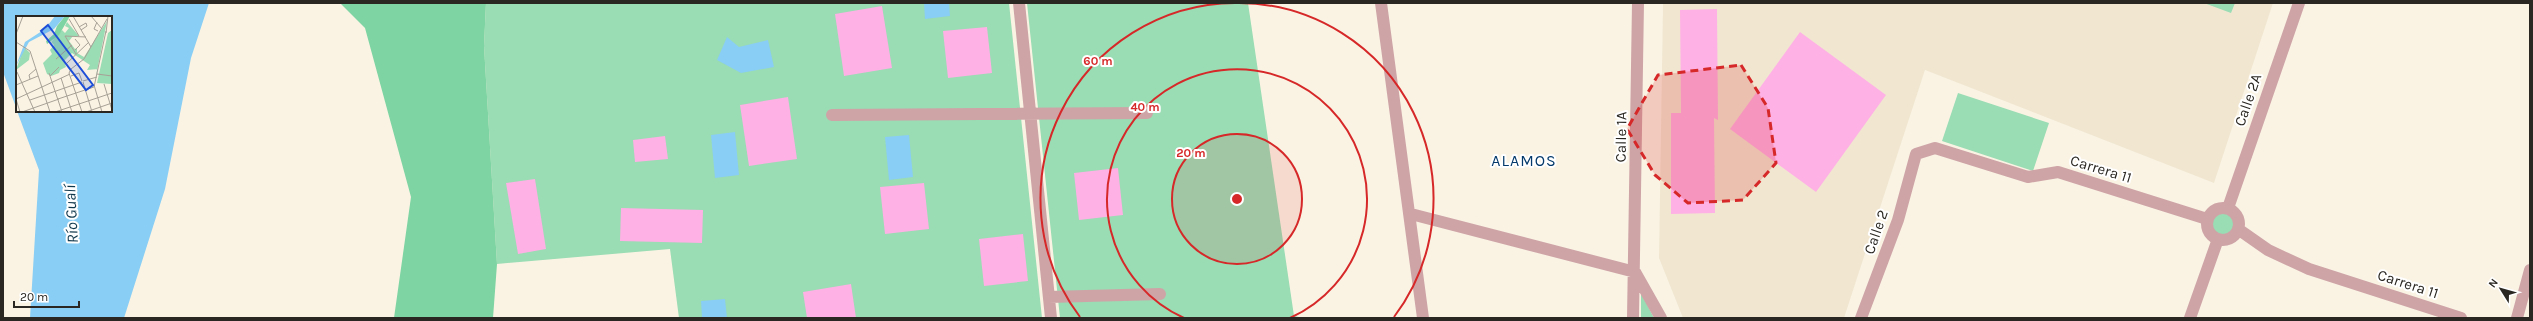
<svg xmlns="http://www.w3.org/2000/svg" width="2533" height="321" font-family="Karla,sans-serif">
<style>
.built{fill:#f1e7d1}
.green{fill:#9adcb4}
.forest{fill:#7ed4a3}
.water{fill:#89cef4}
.building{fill:#feb1e4}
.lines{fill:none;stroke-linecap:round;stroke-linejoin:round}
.service{stroke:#cea4a7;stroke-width:12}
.minor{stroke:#cea4a7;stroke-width:12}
.marked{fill:#d62828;fill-opacity:0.2;stroke:#d62828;stroke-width:3;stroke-dasharray:8 5;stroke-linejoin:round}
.ring{fill:none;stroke:#d62828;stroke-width:2}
.labels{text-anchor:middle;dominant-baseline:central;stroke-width:4;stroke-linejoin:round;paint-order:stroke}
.street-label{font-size:15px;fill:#2a2722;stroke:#fff}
.neighbourhood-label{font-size:16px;letter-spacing:1px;fill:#043a6b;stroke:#fff}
.water-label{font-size:16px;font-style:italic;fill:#10384c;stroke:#fff}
.inset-road{fill:none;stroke:#a7a196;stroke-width:1}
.view{fill:#1d4ed8;fill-opacity:0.15;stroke:#1d4ed8;stroke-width:2}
.inset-edge{fill:none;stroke:#2a2722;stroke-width:2}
.centre{fill:#d62828;stroke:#fff;stroke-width:2}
.ring-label{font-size:12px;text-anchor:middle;font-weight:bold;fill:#d62828;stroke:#fff;stroke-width:4;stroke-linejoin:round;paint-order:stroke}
</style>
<rect width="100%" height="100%" fill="#faf3e4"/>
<path class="built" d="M 1663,3 L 2273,3 L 2214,183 L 1925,70 L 1844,318 L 1683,318 L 1659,258 Z"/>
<path class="green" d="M 486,3 L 1009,3 L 1042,318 L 679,318 L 670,249 L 497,264 L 484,46 Z
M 1027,3 L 1248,3 L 1294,316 L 1304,318 L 1060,318 Z
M 2204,3 L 2235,3 L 2231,13 Z
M 1958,93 L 2049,123 L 2033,171 L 1942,141 Z
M2210 225a13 13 0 1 1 26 0a13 13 0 1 1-26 0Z
M 1641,293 L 1654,318 L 1641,318 Z"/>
<path class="forest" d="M 340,3 L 486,3 L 484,46 L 497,264 L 493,318 L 394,318 L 411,197 L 365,28 Z"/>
<path class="water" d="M 3,3 L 209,3 L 191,58 L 165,189 L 124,318 L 30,318 L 39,170 L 17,111 L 111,111 L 111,17 L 17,17 L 17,110 L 3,72 Z
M 924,3 L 949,3 L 950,16 L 925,19 Z
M 727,37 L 739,47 L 768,40 L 774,67 L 741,73 L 717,60 Z
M 735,132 L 739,175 L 715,178 L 711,135 Z
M 909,135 L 913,177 L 889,180 L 885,137 Z
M 725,299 L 727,318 L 702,318 L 701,301 Z"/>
<path class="building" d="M 882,6 L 892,68 L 844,76 L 835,14 Z
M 1717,9 L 1718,120 L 1714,118 L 1715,213 L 1671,214 L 1671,113 L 1681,113 L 1680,10 Z
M 987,27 L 992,73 L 948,78 L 943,31 Z
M 1800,32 L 1886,95 L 1816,192 L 1730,129 Z
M 788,97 L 797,159 L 749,166 L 740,105 Z
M 665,136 L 668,159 L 635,162 L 633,140 Z
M 1118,168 L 1123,215 L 1079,220 L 1074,173 Z
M 535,179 L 546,249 L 518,254 L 506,183 Z
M 924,183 L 929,229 L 885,234 L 880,187 Z
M 621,208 L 703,210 L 702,243 L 620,241 Z
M 1023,234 L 1028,281 L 984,286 L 979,239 Z
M 851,284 L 856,318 L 807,318 L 803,292 Z"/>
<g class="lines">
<path class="service" d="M 1019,3 L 1051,318
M 832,115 L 1147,113
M 1049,297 L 1160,294"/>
<path class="minor" d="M 1381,3 L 1423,318
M 2228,208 L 2299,3
M2207 224a16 16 0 1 1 32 0a16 16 0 1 1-32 0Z
M 1411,214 L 1635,272
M 2238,229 L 2268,250 L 2309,269 L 2461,318
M 1635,272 L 1661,318
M 1633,318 L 1638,3
M 1861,318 L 1898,220 L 1916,154 L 1935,148 L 2028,177 L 2058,172 L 2207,219
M 2190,318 L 2218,239
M 2517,318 L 2530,270"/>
</g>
<path class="marked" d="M 1741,65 L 1768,108 L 1776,163 L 1743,200 L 1688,203 L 1655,175 L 1627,129 L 1658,75 Z"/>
<circle cx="1237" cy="199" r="65" fill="#d62828" fill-opacity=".12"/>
<g class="ring">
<circle cx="1237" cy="199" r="65"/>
<path d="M1184 318A130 130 0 1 1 1290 318"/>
<path d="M1080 317A196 196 0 0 1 1235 3M1239 3A196 196 0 0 1 1394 317"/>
</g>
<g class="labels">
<g class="street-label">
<text transform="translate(2248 100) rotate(-71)">Calle 2A</text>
<text transform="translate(1621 137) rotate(-89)">Calle 1A</text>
<text transform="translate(2101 169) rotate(17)">Carrera 11</text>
<text transform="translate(1876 232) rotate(-71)">Calle 2</text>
<text transform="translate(2408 284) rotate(18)">Carrera 11</text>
</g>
<g class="neighbourhood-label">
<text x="1524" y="160">ALAMOS</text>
</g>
<g class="water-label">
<text transform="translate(71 214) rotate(-93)">Río Gualí</text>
</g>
</g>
<g transform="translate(16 16)">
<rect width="96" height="96" fill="#faf3e4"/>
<path d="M 91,5 L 80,60 L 82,53 L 71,54 L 74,49 L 56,37 L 48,45 L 50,51 L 44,54 L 43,57 L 35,60 L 31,58 L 27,47 L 36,38 L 34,34 L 38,29 L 35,26 L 46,14 L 49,17 L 53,12 L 49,10 L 51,6 L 63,20 L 57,20 L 53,25 L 59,33 L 61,32 L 61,37 L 68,41 ZM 96,14 L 96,68 L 81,67 L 92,17 ZM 8,31 L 14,37 L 13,44 L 0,54 Z" fill="#9adcb4"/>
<path d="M 49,0 L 54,0 L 43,19 L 31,28 L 30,25 L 38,18 L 41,10 Z" fill="#7ed4a3"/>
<path d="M 39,0 L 49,0 L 38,13 L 13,26 L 0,50 L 9,26 L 29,13 Z" fill="#89cef4"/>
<path class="inset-road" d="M 57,0 L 75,31M 75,0 L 86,13M 53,3 L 63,20M 81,6 L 78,13 L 82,15M 63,11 L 70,7 L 71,10 L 65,14M 90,17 L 92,0M 0,18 L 7,0M 49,20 L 60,38M 49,20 L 70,21M 0,26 L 14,35 L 34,96M 59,34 L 64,29 L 59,23M 40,43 L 56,29M 50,48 L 73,26M 55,53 L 68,43 L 91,3M 55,53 L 53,57 L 66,96M 1,56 L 19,96M 33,57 L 46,96M 81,58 L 96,60M 34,60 L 43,51M 55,60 L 63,57 L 66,65M 45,62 L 56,96M 14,63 L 13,59 L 20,53M 67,65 L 81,61M 67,66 L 76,96M 88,68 L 96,94M 0,69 L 22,60M 78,69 L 86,96M 42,83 L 78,71 L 90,15M 14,84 L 66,66M 4,96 L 0,83 L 54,58M 6,96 L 43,83M 39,96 L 96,77M 70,96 L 96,87"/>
<path class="view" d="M 32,9 L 77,69 L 70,74 L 25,15 Z"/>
<rect width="96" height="96" class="inset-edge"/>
</g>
<circle cx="1237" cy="199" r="6" class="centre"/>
<g class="ring-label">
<text x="1098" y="65">60 m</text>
<text x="1145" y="111">40 m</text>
<text x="1191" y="157">20 m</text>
</g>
<rect width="2533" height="321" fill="none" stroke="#2a2722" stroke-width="8"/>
<g transform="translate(2501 289) rotate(307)" stroke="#ffffff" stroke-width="3" paint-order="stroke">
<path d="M0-3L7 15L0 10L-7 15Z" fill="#2a2722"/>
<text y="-6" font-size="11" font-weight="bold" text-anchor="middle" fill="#2a2722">N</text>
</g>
<path d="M14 301v6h65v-6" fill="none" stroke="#2a2722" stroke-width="2"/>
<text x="20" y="301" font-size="12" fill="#2a2722" stroke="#ffffff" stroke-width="3" paint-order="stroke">20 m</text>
</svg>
